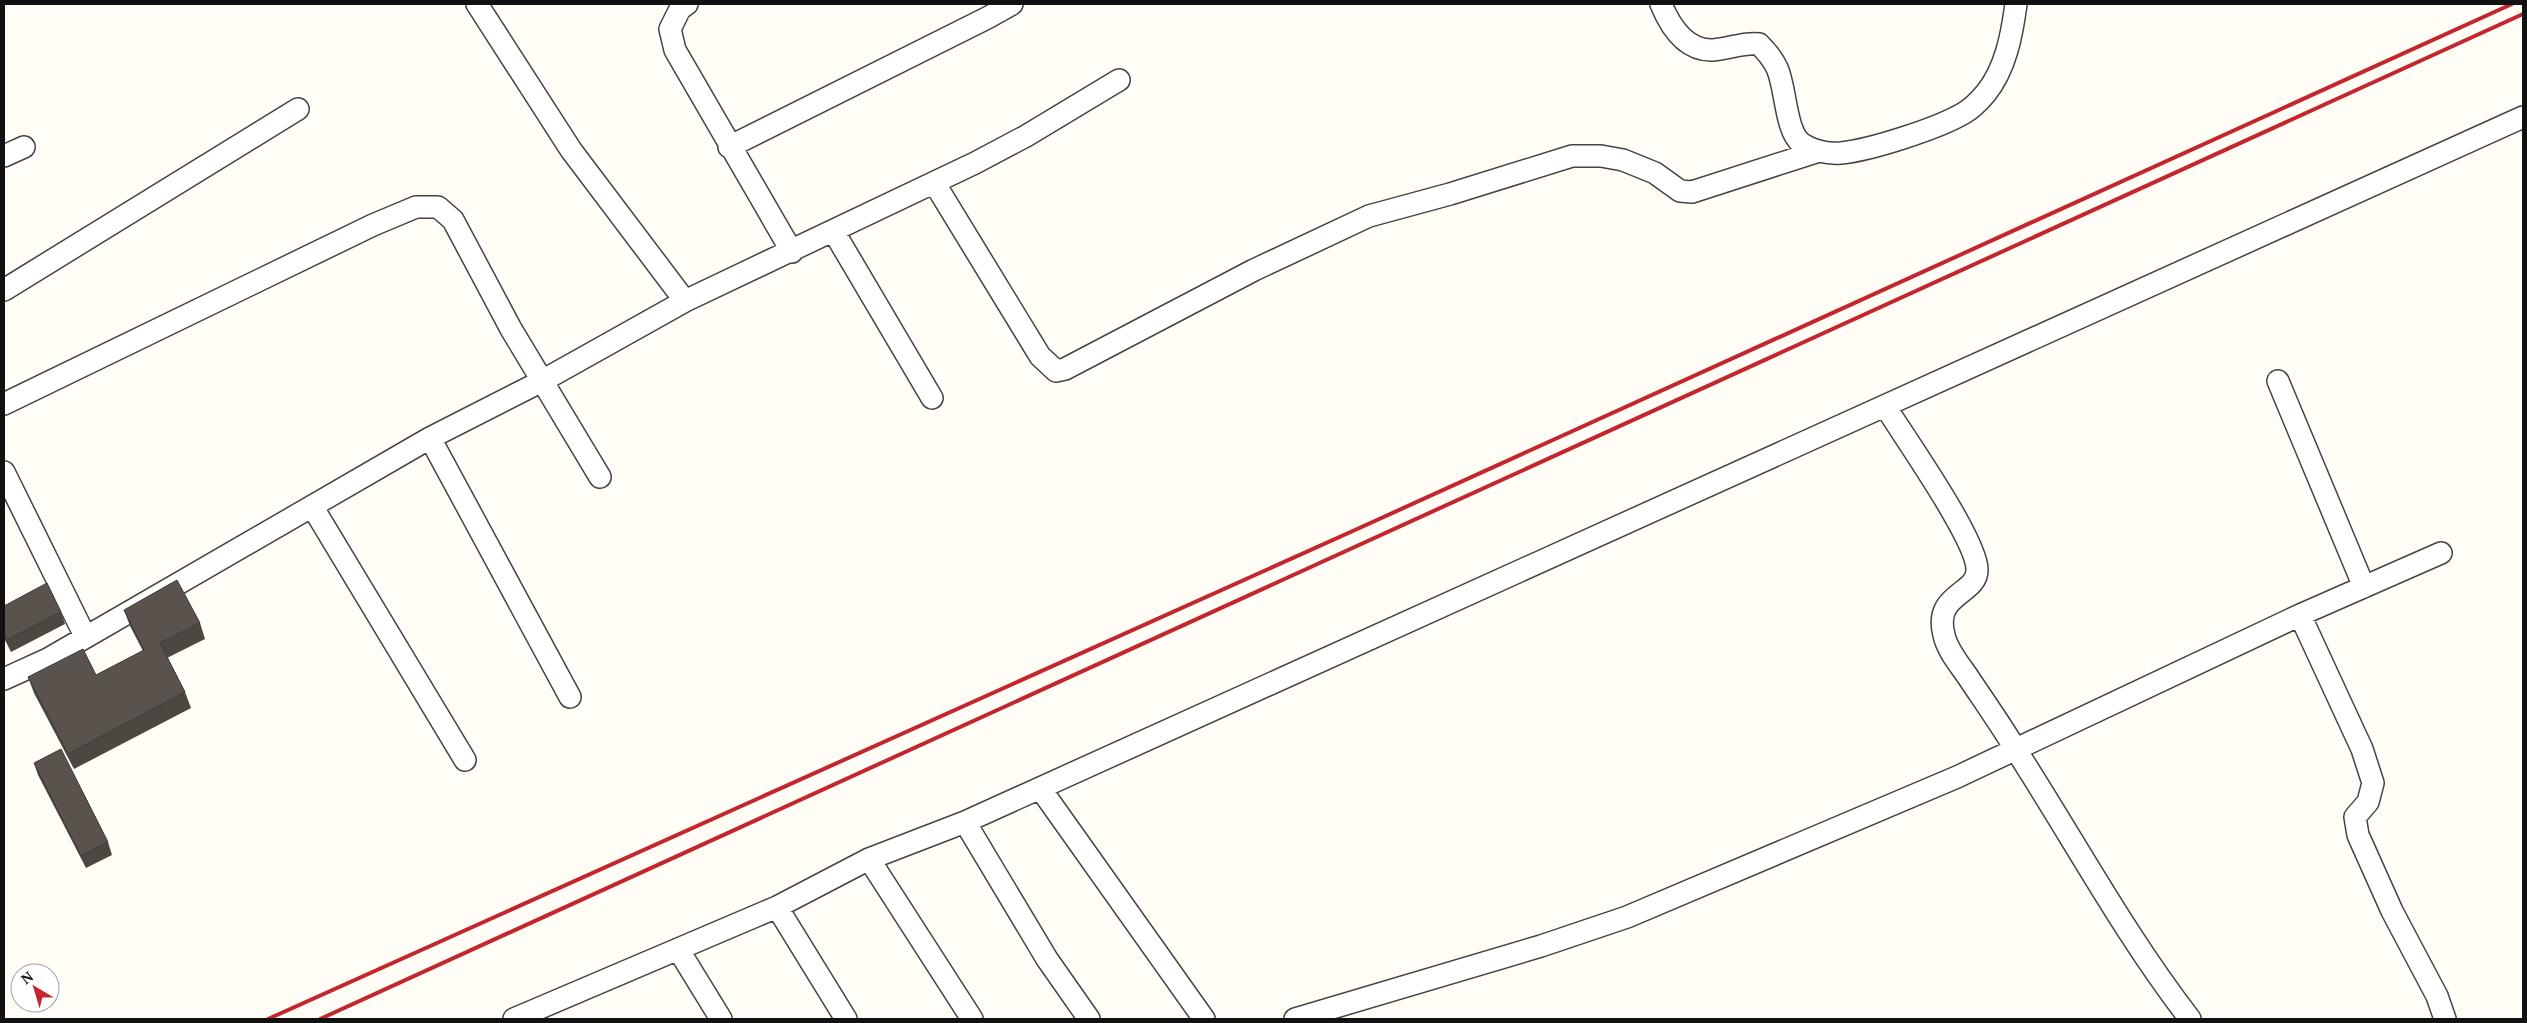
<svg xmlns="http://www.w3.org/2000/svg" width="2527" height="1023" font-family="'PT Serif',serif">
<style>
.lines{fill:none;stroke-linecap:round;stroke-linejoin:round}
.street-casing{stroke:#444;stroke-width:24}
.street{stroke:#fff;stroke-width:21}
.rail{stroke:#c4262e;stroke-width:4}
.wall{fill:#4d4742}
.building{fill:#5a524d;stroke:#3f3936}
</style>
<rect width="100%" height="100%" fill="#fffdf5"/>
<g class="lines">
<defs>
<path id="street" d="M 477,4 L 571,150 L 685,301
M 687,4 L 680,9 L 670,29 L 675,50 L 792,252
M 1661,4 C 1670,26 1685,51 1713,50 C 1729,49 1743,42 1759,44 C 1766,51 1773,59 1777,68 C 1786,87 1785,130 1801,143 C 1812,151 1828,154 1841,153 C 1871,150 1939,128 1964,113 C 1971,109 1981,99 1986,93 C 2006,68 2012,34 2016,4
M 729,147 L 987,18 L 1012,4
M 4,156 L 24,147
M 935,184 L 1040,356 L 1056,371 L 1065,369 L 1254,270 L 1369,216 L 1450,194 L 1572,156 L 1601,156 L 1623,160 L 1655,173 L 1680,191 L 1692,192 L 1819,151
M 834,232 L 932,398
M 4,290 L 298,109
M 2278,381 L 2364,587
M 4,404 L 373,225 L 416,207 L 438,207 L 453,220 L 511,329 L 600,477
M 1885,406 C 1903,435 1978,541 1977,570 C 1977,595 1933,593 1944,635 C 1947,650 1960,665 1968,677 C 1984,701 2001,725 2016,750 C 2074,840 2125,935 2190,1019
M 430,438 L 570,697
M 4,472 L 85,636
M 312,506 L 465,760
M 2300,615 L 2362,749 L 2373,783 L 2368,802 L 2355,817 L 2358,835 L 2392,911 L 2437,996 L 2445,1019
M 4,679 L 48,659 L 430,438 L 542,381 L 685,301 L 975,163 L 1026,136 L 1119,80
M 1040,788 L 1204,1019
M 965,822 L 1047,959 L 1089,1019
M 869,859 L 972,1019
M 777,907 L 846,1019
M 678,949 L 721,1019
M 514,1019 L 777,907 L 869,859 L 965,822 L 2523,117
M 1295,1019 L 1541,946 L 1627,917 L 1957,777 L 2300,615 L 2441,553"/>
</defs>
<use href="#street" class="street-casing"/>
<use href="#street" class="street"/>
<path class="rail" d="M 268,1019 L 1355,530 L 2512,4
M 320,1019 L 2523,14"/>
</g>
<path class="wall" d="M 4,606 L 61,612 L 65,624 L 11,652 L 4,638 Z
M 124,610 L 200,623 L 205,639 L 167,658 L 185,692 L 191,708 L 74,769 L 34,693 L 28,677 L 96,675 L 143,651 L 130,626 Z
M 34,763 L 108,842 L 112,855 L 86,868 L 38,775 Z"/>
<path class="building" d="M 177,580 L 200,623 L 160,643 L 185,692 L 68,754 L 28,677 L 83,649 L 96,675 L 144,650 L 124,610 Z
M 47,583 L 61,612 L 7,640 L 4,634 L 4,606 Z
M 61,749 L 108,842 L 81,856 L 34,763 Z"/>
<rect width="2527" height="1023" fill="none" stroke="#111111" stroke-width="10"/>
<g transform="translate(35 988) rotate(322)"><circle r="24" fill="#ffffff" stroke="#a0a0a0"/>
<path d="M0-4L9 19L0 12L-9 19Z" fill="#c4262e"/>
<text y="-8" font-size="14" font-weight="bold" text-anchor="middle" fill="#111111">N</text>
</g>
</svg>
